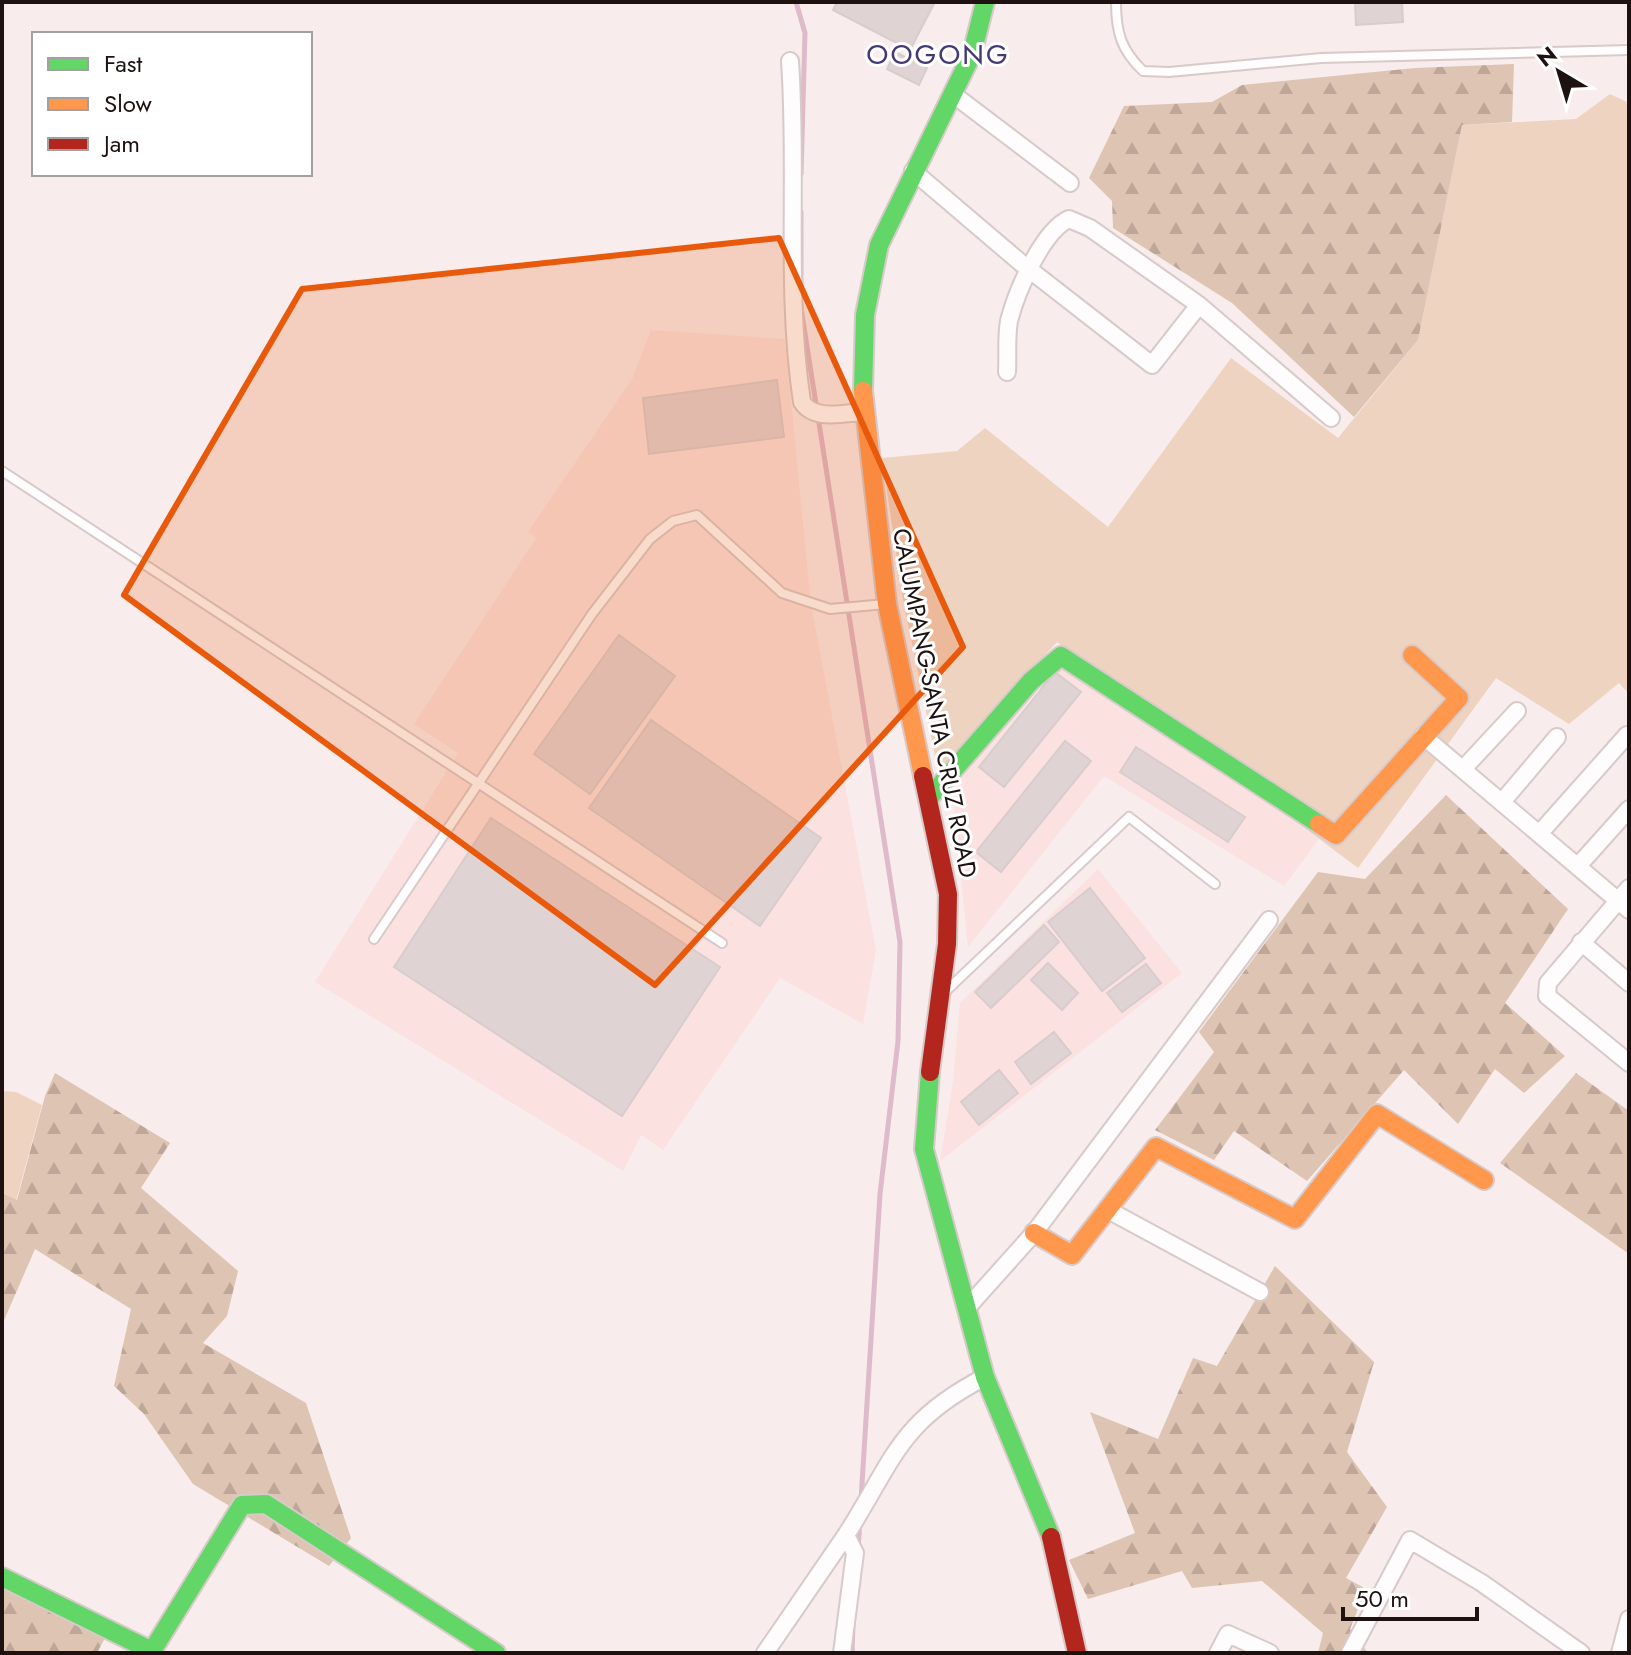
<svg xmlns="http://www.w3.org/2000/svg" width="1631" height="1655" font-family="Jost,sans-serif">
<style>
.built{fill:#fbe2e0}
.grass{fill:#eed3c0}
.forest{fill:url(#forest-firs)}
.lines{fill:none;stroke-linecap:round;stroke-linejoin:round}
.stream{stroke:#debaca;stroke-width:5}
.building{fill:#e0d3d4;stroke:#d8cccd;stroke-width:2}
.lane-casing{stroke:#d7cac9;stroke-width:12}
.street-casing{stroke:#d7cac9;stroke-width:20}
.fast-casing{stroke:#d7cac9;stroke-width:22}
.slow-casing{stroke:#d7cac9;stroke-width:22}
.jam-casing{stroke:#d7cac9;stroke-width:22}
.lane{stroke:#fefcfc;stroke-width:8}
.street{stroke:#fefcfc;stroke-width:16}
.fast{stroke:#63d668;stroke-width:18}
.slow{stroke:#ff974d;stroke-width:18}
.jam{stroke:#b3261e;stroke-width:18}
.marked{fill:#e8590c;fill-opacity:0.2;stroke:#e8590c;stroke-width:6;stroke-linejoin:round}
.labels{text-anchor:middle;dominant-baseline:central;stroke-width:6;stroke-linejoin:round;paint-order:stroke}
.street-label{font-size:24px;fill:#1e1211;stroke:#fff}
.quarter-label{font-size:28px;letter-spacing:2px;fill:#433975;stroke:#fff}
</style>
<defs>
<pattern id="forest-firs" width="22" height="20" patternUnits="userSpaceOnUse" patternTransform="scale(2)"><rect width="22" height="20" fill="#dec4b2"/><path d="M5 1l3.5 6h-7zM16 11l3.5 6h-7z" fill="#bea798"/></pattern>
</defs>
<rect width="100%" height="100%" fill="#f8ecec"/>
<path class="built" d="M 651,330 L 785,339 L 811,604 L 876,950 L 863,1024 L 780,978 L 663,1150 L 641,1135 L 623,1171 L 315,982 L 458,753 L 414,724 L 536,538 L 528,532 L 632,379 Z
M 1063,663 L 1319,839 L 1284,886 L 1104,776 L 968,947 L 952,789 Z
M 1098,869 L 1182,973 L 940,1161 L 953,1082 L 960,1003 Z"/>
<path class="grass" d="M 1610,94 L 1629,103 L 1629,694 L 1619,683 L 1569,724 L 1496,678 L 1358,868 L 1057,642 L 938,771 L 903,599 L 882,458 L 957,451 L 985,428 L 1108,527 L 1231,358 L 1338,438 L 1418,340 L 1462,125 L 1576,119 Z
M 2,1091 L 16,1092 L 42,1105 L 16,1201 L 2,1193 Z"/>
<path class="forest" d="M 1514,64 L 1512,122 L 1462,125 L 1418,340 L 1354,417 L 1232,303 L 1113,228 L 1112,201 L 1089,178 L 1124,106 L 1212,102 L 1242,85 L 1415,68 Z
M 1446,795 L 1568,909 L 1505,1003 L 1565,1056 L 1524,1093 L 1495,1069 L 1458,1124 L 1404,1070 L 1307,1181 L 1234,1131 L 1214,1160 L 1155,1130 L 1214,1052 L 1199,1032 L 1318,872 L 1365,879 Z
M 55,1073 L 170,1143 L 141,1188 L 238,1271 L 227,1316 L 203,1343 L 306,1403 L 351,1538 L 329,1566 L 193,1484 L 144,1414 L 114,1386 L 131,1309 L 35,1249 L 2,1325 L 2,1193 L 17,1200 L 45,1096 Z
M 1576,1073 L 1629,1111 L 1629,1254 L 1500,1163 Z
M 1275,1266 L 1374,1362 L 1347,1452 L 1387,1507 L 1346,1578 L 1366,1589 L 1350,1629 L 1368,1653 L 1318,1653 L 1323,1633 L 1262,1581 L 1192,1588 L 1182,1571 L 1088,1599 L 1069,1560 L 1135,1533 L 1090,1412 L 1158,1439 L 1193,1358 L 1217,1366 Z
M 2,1576 L 105,1638 L 97,1653 L 2,1653 Z"/>
<g class="lines">
<path class="stream" d="M 796,2 L 805,33 L 801,174
M 801,212 L 801,286
M 801,308 L 900,942 L 898,1041 L 880,1194 L 861,1500
M 858,1548 L 860,1522
M 852,1653 L 853,1626"/>
</g>
<path class="building" d="M 837,2 L 935,2 L 910,50 L 833,10 Z
M 1355,2 L 1402,2 L 1403,22 L 1356,25 Z
M 895,52 L 927,68 L 919,85 L 887,69 Z
M 777,380 L 784,437 L 649,454 L 643,398 Z
M 619,635 L 675,676 L 590,794 L 534,754 Z
M 1055,672 L 1081,692 L 1004,787 L 979,767 Z
M 651,720 L 821,838 L 760,926 L 589,808 Z
M 1065,741 L 1091,761 L 1001,872 L 976,852 Z
M 1136,747 L 1245,817 L 1228,842 L 1120,772 Z
M 491,818 L 720,967 L 622,1116 L 394,967 Z
M 1090,888 L 1145,958 L 1102,991 L 1048,922 Z
M 1044,925 L 1059,942 L 991,1008 L 975,992 Z
M 1048,963 L 1078,993 L 1062,1010 L 1031,980 Z
M 1146,964 L 1161,983 L 1122,1012 L 1107,993 Z
M 1054,1032 L 1071,1053 L 1031,1084 L 1015,1062 Z
M 999,1070 L 1018,1093 L 979,1125 L 961,1102 Z"/>
<g class="lines">
<defs>
<path id="lane" d="M 1116,2 C 1116,32 1121,50 1143,71 L 1169,72 L 1321,58 L 1629,50
M 2,471 L 722,943
M 374,939 L 592,614 L 650,539 L 673,521 L 697,515 L 782,593 L 830,609 L 886,604
M 947,990 L 1129,817 L 1215,884"/>
<path id="street" d="M 790,61 C 798,175 785,289 802,402 C 814,421 843,413 863,412
M 954,95 L 1070,183
M 913,171 L 1021,263 L 1152,365 L 1199,305
M 1007,372 C 1008,356 1006,337 1009,321 C 1016,293 1042,231 1069,219 L 1090,228 L 1199,305 L 1331,418
M 1423,736 L 1629,910
M 1463,769 L 1517,711
M 1502,802 L 1557,737
M 1539,834 L 1627,735
M 1578,866 L 1629,809
M 1629,888 L 1548,983 L 1547,996 L 1629,1063
M 1581,942 L 1629,983
M 1108,1210 L 1260,1292
M 966,1309 L 1034,1233 L 1269,920
M 846,1535 C 894,1460 898,1422 985,1377
M 765,1653 L 846,1535 L 855,1553 L 842,1653
M 1218,1653 L 1228,1634 L 1270,1653
M 1350,1653 L 1410,1540 L 1482,1583 L 1581,1653
M 1620,1653 L 1629,1619"/>
<path id="fast" d="M 863,391 L 865,315 L 879,245 L 972,54 L 985,2
M 929,798 L 1031,681 L 1061,656 L 1319,824
M 930,1072 L 924,1149 L 985,1377 L 1051,1537
M 2,1577 L 152,1651 L 242,1505 L 266,1504 L 496,1653"/>
<path id="slow" d="M 863,391 L 887,604 L 923,776
M 1319,824 L 1336,835 L 1459,698 L 1412,655
M 1034,1233 L 1072,1255 L 1156,1147 L 1295,1219 L 1377,1114 L 1484,1180"/>
<path id="jam" d="M 923,776 L 948,894 L 947,944 L 930,1072
M 1051,1537 L 1077,1653"/>
</defs>
<use href="#lane" class="lane-casing"/>
<use href="#street" class="street-casing"/>
<use href="#fast" class="fast-casing"/>
<use href="#slow" class="slow-casing"/>
<use href="#jam" class="jam-casing"/>
<use href="#lane" class="lane"/>
<use href="#street" class="street"/>
<use href="#fast" class="fast"/>
<use href="#slow" class="slow"/>
<use href="#jam" class="jam"/>
</g>
<path class="marked" d="M 779,238 L 963,647 L 655,985 L 124,595 L 302,289 Z"/>
<g class="labels">
<g class="street-label">
<text transform="translate(935 703) rotate(79)">CALUMPANG-SANTA CRUZ ROAD</text>
</g>
<g class="quarter-label">
<text x="938" y="54">OOGONG</text>
</g>
</g>
<rect width="1631" height="1655" fill="none" stroke="#1e1211" stroke-width="8"/>
<rect x="32" y="32" width="280" height="144" fill="#ffffff" stroke="#a5a0a0" stroke-width="2"/>
<rect x="48" y="58" width="40" height="12" fill="#63d668" stroke="#a5a0a0" stroke-width="2"/>
<text x="104" y="72" font-size="24" fill="#1e1211">Fast</text>
<rect x="48" y="98" width="40" height="12" fill="#ff974d" stroke="#a5a0a0" stroke-width="2"/>
<text x="104" y="112" font-size="24" fill="#1e1211">Slow</text>
<rect x="48" y="138" width="40" height="12" fill="#b3261e" stroke="#a5a0a0" stroke-width="2"/>
<text x="104" y="152" font-size="24" fill="#1e1211">Jam</text>
<g transform="translate(1559 72) rotate(322)" stroke="#ffffff" stroke-width="6" paint-order="stroke">
<path d="M0-6L14 30L0 20L-14 30Z" fill="#1e1211"/>
<text y="-12" font-size="22" font-weight="bold" text-anchor="middle" fill="#1e1211">N</text>
</g>
<path d="M1343 1607v12h134v-12" fill="none" stroke="#1e1211" stroke-width="4"/>
<text x="1355" y="1607" font-size="24" fill="#1e1211" stroke="#ffffff" stroke-width="6" paint-order="stroke">50 m</text>
</svg>
